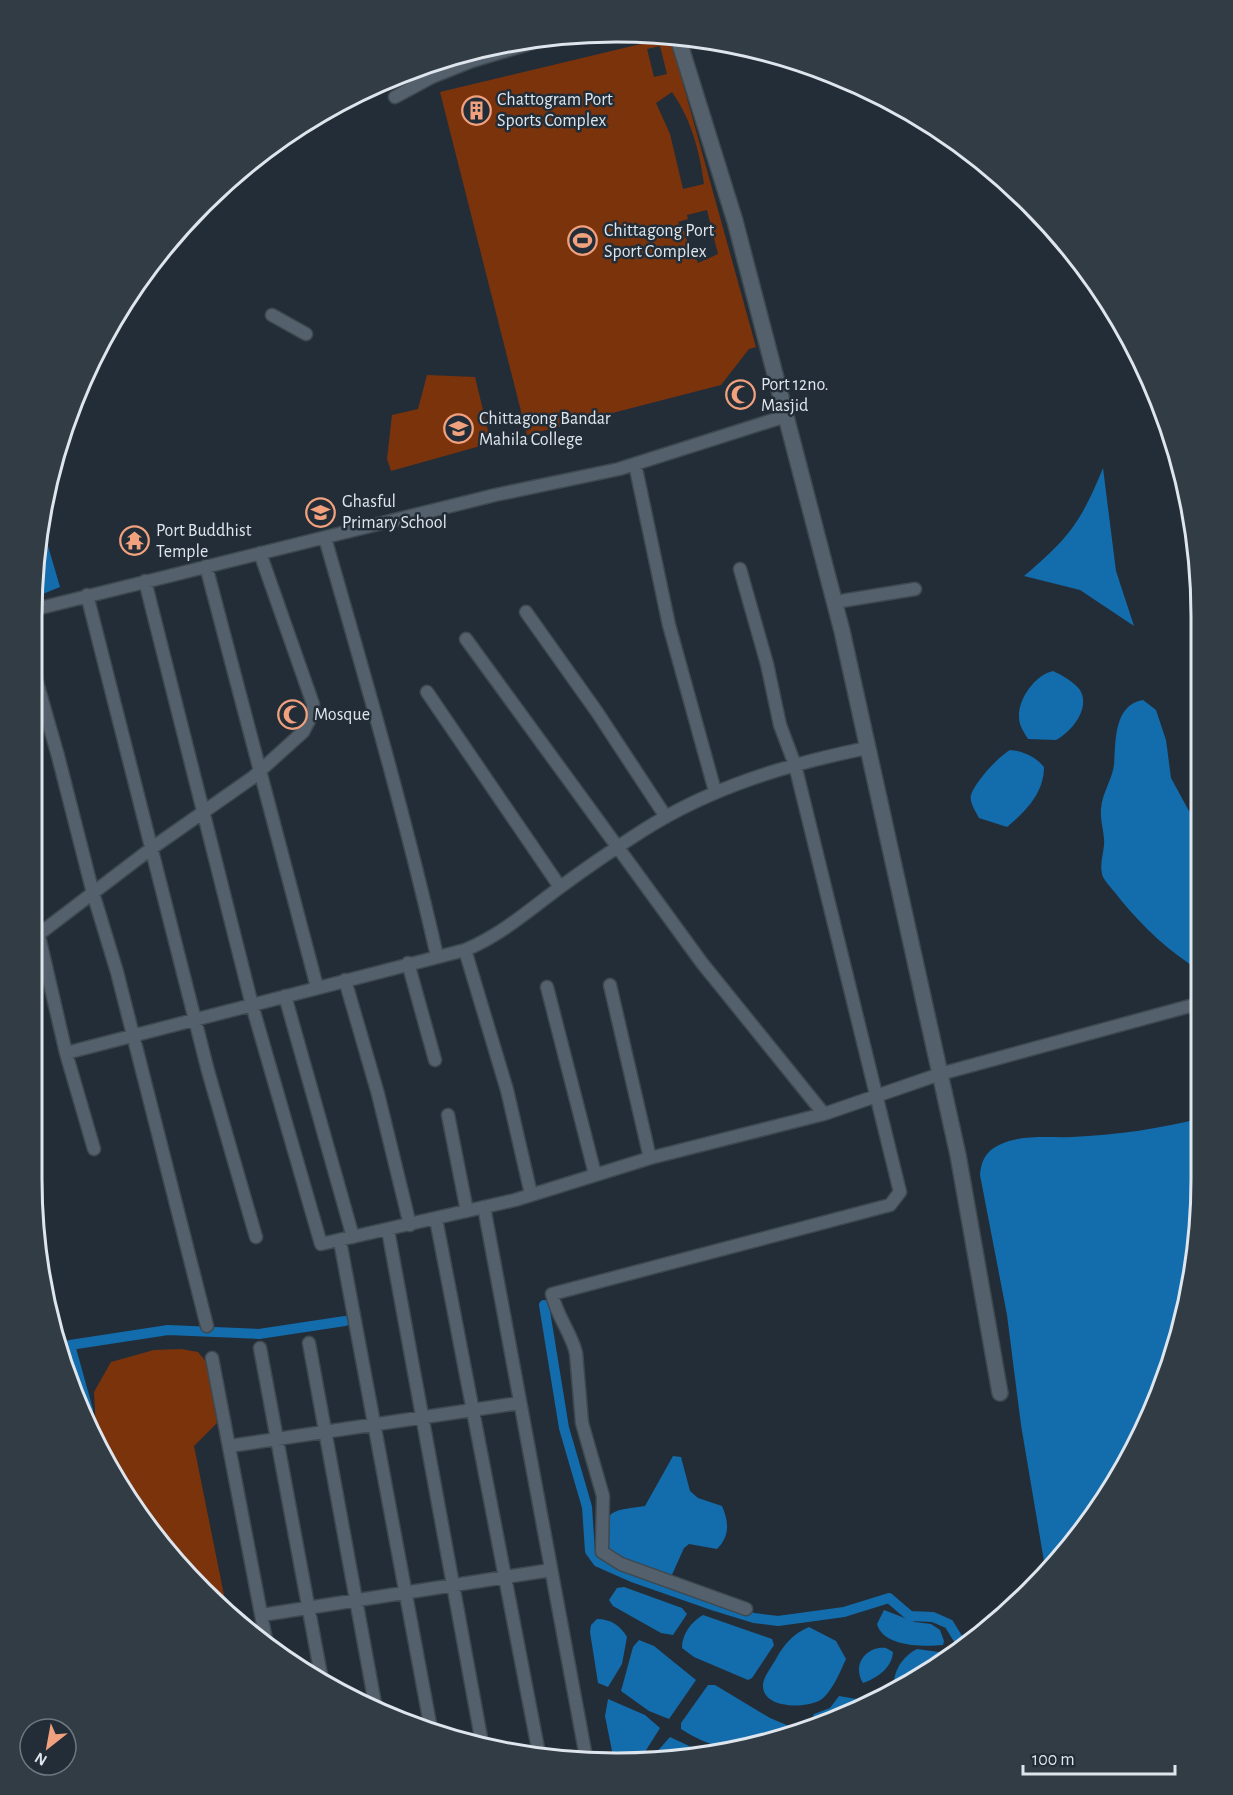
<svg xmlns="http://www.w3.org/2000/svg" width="1233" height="1795" font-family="'Alegreya Sans',sans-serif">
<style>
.green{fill:#7b330c;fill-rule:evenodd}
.water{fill:#136cac}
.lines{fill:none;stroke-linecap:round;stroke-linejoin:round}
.canal{stroke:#136cac;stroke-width:10}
.minor-casing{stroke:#3e484f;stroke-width:15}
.tertiary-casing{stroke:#3e484f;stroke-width:18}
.minor{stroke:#54606b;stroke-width:12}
.tertiary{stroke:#54606b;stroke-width:15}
.labels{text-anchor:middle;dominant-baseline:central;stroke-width:5;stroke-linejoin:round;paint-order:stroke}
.poi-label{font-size:18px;fill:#dee5ec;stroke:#232d37;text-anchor:start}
.rim{fill:none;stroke:#dee5ec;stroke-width:3}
</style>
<rect width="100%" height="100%" fill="#232d37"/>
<path class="green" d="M 670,37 L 756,347 L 749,349 L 721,385 L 527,435 L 440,92 ZM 660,46 L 667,74 L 654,77 L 647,49 ZM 672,92 C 691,119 700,152 704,184 L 683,189 L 670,134 L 656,103 ZM 707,210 L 718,254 L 698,263 L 696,258 L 692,259 L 683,226 L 680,226 L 678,222 L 688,219 L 687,215 Z
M 427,375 L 475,377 L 491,443 L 391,471 L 387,459 L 392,415 L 418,409 Z
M 181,1349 L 198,1352 L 207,1363 L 217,1423 L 194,1446 L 228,1615 L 130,1503 L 96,1428 L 94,1392 L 111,1362 L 154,1350 Z"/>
<path class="water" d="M 1103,468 L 1116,571 L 1134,626 L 1080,590 L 1024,576 C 1069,538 1081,522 1103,468 Z
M 41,522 L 60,587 L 33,598 Z
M 1053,671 C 1062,675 1074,682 1080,690 C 1091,709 1071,732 1056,740 L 1028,739 C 1024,732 1019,726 1019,717 C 1018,699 1035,675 1053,671 Z
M 1143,700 L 1156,710 L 1166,740 L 1171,778 L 1201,833 L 1201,971 C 1169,952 1144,928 1120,899 C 1115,892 1107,884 1103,877 C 1099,866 1103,856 1104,845 C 1105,834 1100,822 1101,809 C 1102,793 1112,780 1114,765 C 1116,743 1113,705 1143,700 Z
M 1010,750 C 1023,751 1036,757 1044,767 C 1044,793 1026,811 1007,827 L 979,818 C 976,812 969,802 971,795 C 975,782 998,757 1010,750 Z
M 1201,1118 L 1201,1179 L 1190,1293 L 1157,1403 L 1103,1504 L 1046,1573 L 1021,1425 L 1007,1315 L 980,1175 C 981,1161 986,1151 999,1145 C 1021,1134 1048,1138 1072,1137 C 1115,1135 1160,1129 1201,1118 Z
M 673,1456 L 681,1457 L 690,1491 L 698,1498 L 722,1506 C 729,1522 730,1536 717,1549 L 689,1544 L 684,1548 L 671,1577 L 628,1561 L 608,1550 C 605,1509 605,1512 645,1506 Z
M 624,1587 L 682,1608 L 687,1614 L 673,1635 L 661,1633 L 613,1606 L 609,1600 L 617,1588 Z
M 884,1610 L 915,1622 L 931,1624 L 940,1630 L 944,1641 L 943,1645 C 924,1647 883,1647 877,1624 Z
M 703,1615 L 772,1639 L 774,1645 L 752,1678 L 748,1680 L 694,1657 L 682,1648 C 682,1634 691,1622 703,1615 Z
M 597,1619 C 610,1619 620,1625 627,1637 L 622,1664 L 608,1687 L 598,1683 L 590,1632 L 591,1625 Z
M 809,1627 L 836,1641 L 846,1659 C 840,1672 833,1690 822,1699 C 808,1709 761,1710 763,1684 C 764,1676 772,1666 776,1659 C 784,1644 793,1634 809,1627 Z
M 639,1640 L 654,1646 L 696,1680 L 669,1719 L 649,1711 L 621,1691 L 633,1647 Z
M 886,1648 L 893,1652 C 892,1668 877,1678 863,1683 C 852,1666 865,1646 886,1648 Z
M 917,1649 L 946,1653 L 895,1689 C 891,1673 903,1656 917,1649 Z
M 708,1685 L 715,1685 L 770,1718 L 789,1726 L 790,1732 C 743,1748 727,1758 681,1729 L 681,1723 Z
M 839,1696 L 868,1701 L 872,1704 L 808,1726 L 814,1714 L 830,1708 Z
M 608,1699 L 645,1715 L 660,1728 L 643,1755 L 613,1756 L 605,1716 Z
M 670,1737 L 704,1753 L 654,1755 Z"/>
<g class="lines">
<path class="canal" d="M 544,1305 L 564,1428 L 587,1507 L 590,1551 L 598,1562 L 632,1577 L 715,1606 L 754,1618 L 778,1621 L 844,1612 L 889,1598 L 910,1616 L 933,1617 L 949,1624 L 960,1642
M 88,1410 L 70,1345 L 168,1330 L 259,1334 L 345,1321"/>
<defs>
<path id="minor" d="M 395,97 L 432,77 L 472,61 L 545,39
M 272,315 L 306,334
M 635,464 L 669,625 L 715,791
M 325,538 C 365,677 405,815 437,956
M 206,566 L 317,987
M 740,569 L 767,664 L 780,725 L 795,765 L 900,1192 L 890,1205 L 552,1294 C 557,1317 571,1332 576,1353 L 582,1423 L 603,1496 L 602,1552 L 621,1564 L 746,1609
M 145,581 L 252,1005 L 321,1244 L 515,1200 L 650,1158 L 824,1114 L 940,1074 L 1201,1003
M 87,595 L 208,1071 L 256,1237
M 835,602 L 915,589
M 32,610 L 495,495 L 619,469 L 786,416
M 526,612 L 597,712 L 666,817
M 466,639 L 702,963 L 824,1114
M 32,665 L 58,756 L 93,893 L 117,972 L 207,1326
M 427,692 L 560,887
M 32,906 L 66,1053 L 94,1149
M 39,934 L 152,848 L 252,778 L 303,732 L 313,713 L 313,704 L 260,553
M 465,950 L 507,1090 L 531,1194
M 408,963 L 435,1060
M 345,980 L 378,1094 L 410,1225
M 610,985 L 650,1158
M 547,987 L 595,1174
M 285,996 L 353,1237
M 66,1053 L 465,950 C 501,935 528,911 559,888 C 586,868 614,849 642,831 C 711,787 788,764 867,748
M 448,1115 L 467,1211
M 484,1207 L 586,1757
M 436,1219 L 540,1759
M 388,1230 L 482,1743
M 340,1241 L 431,1729
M 309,1343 L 376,1709
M 260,1348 L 321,1675
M 212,1358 L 266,1640
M 230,1446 L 519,1403
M 262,1615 L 551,1570"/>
<path id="tertiary" d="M 678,38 L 735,221 L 842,631 L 958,1155 L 1000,1393"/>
</defs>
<use href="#minor" class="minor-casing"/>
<use href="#tertiary" class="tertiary-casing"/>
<use href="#minor" class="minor"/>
<use href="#tertiary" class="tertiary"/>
</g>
<defs>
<symbol id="building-ring" viewBox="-11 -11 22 22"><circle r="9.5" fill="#232d37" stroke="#f1a17d" stroke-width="1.5"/><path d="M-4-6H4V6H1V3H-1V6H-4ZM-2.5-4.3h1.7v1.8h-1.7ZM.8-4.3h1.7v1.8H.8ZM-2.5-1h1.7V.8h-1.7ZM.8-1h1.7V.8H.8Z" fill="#f1a17d"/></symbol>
<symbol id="stadium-ring" viewBox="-11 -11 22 22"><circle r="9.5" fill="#232d37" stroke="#f1a17d" stroke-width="1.5"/><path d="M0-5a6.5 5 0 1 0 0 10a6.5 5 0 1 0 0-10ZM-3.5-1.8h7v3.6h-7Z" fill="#f1a17d"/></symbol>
<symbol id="mosque-ring" viewBox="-11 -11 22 22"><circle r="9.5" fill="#232d37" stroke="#f1a17d" stroke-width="1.5"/><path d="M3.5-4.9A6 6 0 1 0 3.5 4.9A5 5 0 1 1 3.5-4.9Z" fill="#f1a17d"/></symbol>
<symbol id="university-ring" viewBox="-11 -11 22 22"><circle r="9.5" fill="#232d37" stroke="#f1a17d" stroke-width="1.5"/><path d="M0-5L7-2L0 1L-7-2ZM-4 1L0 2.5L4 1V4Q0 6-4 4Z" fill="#f1a17d"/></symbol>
<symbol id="school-ring" viewBox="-11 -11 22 22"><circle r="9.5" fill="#232d37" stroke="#f1a17d" stroke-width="1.5"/><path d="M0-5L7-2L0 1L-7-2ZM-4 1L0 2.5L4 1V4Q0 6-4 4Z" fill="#f1a17d"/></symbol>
<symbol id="temple-ring" viewBox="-11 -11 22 22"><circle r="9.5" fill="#232d37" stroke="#f1a17d" stroke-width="1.5"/><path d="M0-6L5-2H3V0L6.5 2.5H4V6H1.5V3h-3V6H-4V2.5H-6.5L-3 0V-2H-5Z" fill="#f1a17d"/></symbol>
</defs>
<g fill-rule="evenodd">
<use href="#building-ring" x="460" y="94" width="33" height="33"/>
<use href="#stadium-ring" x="566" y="224" width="33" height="33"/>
<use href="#mosque-ring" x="724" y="378" width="33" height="33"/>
<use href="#university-ring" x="442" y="412" width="33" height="33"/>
<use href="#school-ring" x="304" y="496" width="33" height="33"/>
<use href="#temple-ring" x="118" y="524" width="33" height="33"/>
<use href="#mosque-ring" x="276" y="698" width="33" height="33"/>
</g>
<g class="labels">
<g class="poi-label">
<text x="497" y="100">Chattogram Port<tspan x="497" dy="21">Sports Complex</tspan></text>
<text x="604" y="231">Chittagong Port<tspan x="604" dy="21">Sport Complex</tspan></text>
<text x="761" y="385">Port 12no.<tspan x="761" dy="21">Masjid</tspan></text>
<text x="479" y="419">Chittagong Bandar<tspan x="479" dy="21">Mahila College</tspan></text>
<text x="342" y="502">Ghasful<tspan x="342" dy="21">Primary School</tspan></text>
<text x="156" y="531">Port Buddhist<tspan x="156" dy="21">Temple</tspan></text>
<text x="314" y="715">Mosque</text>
</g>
</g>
<path d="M0 0H1233V1795H0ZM616 42H617A574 574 0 0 1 1191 616V1179A574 574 0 0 1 617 1753H616A574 574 0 0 1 42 1179V616A574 574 0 0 1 616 42Z" fill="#323c45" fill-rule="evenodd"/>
<path class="rim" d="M616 42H617A574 574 0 0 1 1191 616V1179A574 574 0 0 1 617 1753H616A574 574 0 0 1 42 1179V616A574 574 0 0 1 616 42Z"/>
<g transform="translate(48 1747) rotate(211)"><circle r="28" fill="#232d37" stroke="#6e777f" stroke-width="1.5"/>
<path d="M0-4.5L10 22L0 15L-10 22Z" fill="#f1a17d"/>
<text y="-9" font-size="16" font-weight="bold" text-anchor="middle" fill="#dee5ec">N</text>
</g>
<path d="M1023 1765v9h152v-9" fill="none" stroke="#dee5ec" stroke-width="3"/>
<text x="1032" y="1765" font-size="18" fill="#dee5ec" stroke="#232d37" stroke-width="4.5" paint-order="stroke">100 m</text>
</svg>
